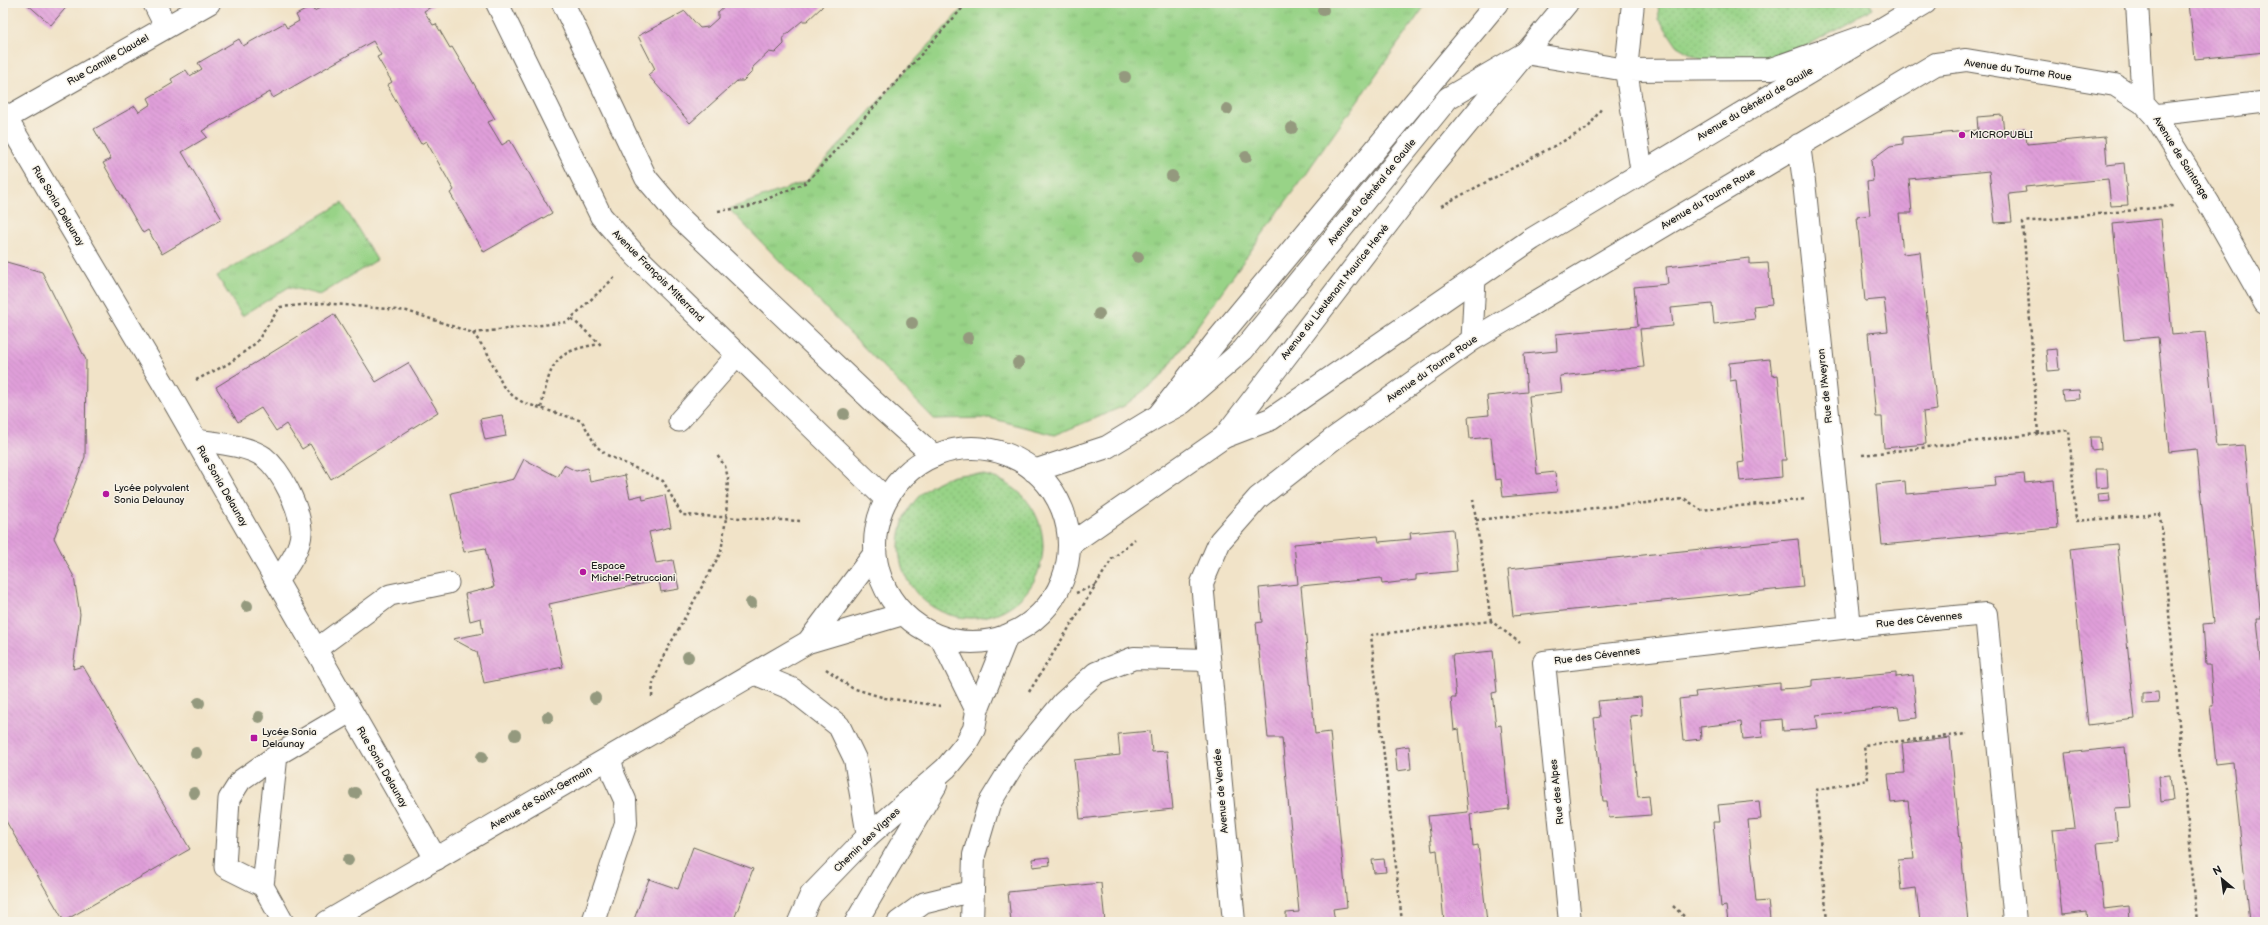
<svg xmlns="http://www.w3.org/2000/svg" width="2268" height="925" font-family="'Balsamiq Sans',sans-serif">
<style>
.grass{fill:url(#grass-dots);stroke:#5a7852}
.park{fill:url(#park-tufts);stroke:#5a7852}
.building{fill:url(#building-back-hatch)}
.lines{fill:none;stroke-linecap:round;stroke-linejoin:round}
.service-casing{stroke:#676258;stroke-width:23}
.minor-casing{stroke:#676258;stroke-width:24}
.tertiary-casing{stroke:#676258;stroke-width:24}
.secondary-casing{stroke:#676258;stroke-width:24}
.path{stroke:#676258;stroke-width:2.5;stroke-dasharray:3 3;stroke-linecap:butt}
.service{stroke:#fff;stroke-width:21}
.minor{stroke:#fff;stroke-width:22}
.tertiary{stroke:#fff;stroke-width:22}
.secondary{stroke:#fff;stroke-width:22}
.tree{fill:#94997e}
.poi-dot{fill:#b5179e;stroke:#f7f3e8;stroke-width:1.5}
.labels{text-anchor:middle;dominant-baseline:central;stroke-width:3;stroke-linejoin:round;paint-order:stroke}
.street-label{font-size:10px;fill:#1c1c1c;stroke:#f7f3e8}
.poi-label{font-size:10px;fill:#1c1c1c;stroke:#f7f3e8;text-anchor:start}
</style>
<defs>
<pattern id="grass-dots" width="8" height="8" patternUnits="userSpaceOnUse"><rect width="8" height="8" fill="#98d387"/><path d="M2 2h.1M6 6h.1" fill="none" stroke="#82b574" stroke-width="1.8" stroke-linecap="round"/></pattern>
<pattern id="park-tufts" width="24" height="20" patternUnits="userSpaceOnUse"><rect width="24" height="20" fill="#98d387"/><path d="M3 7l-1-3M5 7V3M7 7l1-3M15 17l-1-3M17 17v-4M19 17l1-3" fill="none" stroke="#82b574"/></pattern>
<pattern id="building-back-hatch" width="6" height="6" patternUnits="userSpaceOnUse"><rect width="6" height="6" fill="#e09fda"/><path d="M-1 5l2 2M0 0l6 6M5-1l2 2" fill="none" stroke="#c088ba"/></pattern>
</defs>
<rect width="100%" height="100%" fill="#f7f3e8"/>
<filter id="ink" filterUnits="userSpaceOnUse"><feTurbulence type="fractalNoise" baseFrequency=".025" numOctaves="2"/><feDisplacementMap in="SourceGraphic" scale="8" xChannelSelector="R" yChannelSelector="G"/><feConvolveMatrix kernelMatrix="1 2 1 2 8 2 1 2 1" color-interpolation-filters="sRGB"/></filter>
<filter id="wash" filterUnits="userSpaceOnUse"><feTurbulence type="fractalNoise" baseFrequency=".012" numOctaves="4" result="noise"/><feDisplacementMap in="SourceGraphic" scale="16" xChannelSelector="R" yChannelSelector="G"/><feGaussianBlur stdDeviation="0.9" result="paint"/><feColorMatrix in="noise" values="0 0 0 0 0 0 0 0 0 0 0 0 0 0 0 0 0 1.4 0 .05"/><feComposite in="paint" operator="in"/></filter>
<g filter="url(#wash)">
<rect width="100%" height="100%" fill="#f1e3c8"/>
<path class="grass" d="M 1658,3 L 1870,3 L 1873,8 L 1796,52 L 1752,64 L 1705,62 L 1677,46 L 1659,19 Z
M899 546a72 72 0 1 1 144 0a72 72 0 1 1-144 0Z"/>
<path class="park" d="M 967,3 L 1427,3 L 1161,377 L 1124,406 L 1055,435 L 990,418 L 934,419 L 729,209 L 807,181 Z
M 342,203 L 377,260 L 320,295 L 289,287 L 242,316 L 217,276 Z"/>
<g id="blocks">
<path class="building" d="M 26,3 L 70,3 L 51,25 Z
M 330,3 L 438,3 L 424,11 L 433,25 L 436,24 L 450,48 L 452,47 L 495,119 L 488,122 L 502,145 L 510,140 L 552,213 L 484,252 L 450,193 L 454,190 L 426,141 L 421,144 L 387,85 L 392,82 L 377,57 L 381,55 L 373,41 L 273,98 L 270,92 L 202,131 L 207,137 L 182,152 L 222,219 L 162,254 L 148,230 L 143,233 L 103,163 L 111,159 L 94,129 L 135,106 L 139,112 L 151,104 L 148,98 L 173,83 L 171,79 L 186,70 L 190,76 L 202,69 L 198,63 L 239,39 L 243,46 L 284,23 L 287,28 L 299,21 L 296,15 L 311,7 L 314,11 Z
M 728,3 L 823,3 L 822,7 L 807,21 L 802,21 L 783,37 L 784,44 L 775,53 L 769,52 L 753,67 L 752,72 L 743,81 L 737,81 L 690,123 L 648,75 L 655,69 L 638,36 L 685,11 L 700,28 L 708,27 L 718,18 L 718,12 Z
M 2189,3 L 2265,3 L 2265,52 L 2195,59 Z
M 2002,115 L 2004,131 L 2025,128 L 2027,144 L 2105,137 L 2107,165 L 2124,163 L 2128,205 L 2111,206 L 2108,179 L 2025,187 L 2026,192 L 2009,194 L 2012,222 L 1995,223 L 1989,171 L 1909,179 L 1912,213 L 1899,213 L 1903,254 L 1920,252 L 1937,410 L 1923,412 L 1926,444 L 1884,448 L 1882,417 L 1876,417 L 1868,333 L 1888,331 L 1884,299 L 1865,301 L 1857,217 L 1870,215 L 1867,182 L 1873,181 L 1871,160 L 1890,146 L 1903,144 L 1903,137 L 1978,130 L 1977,117 Z
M 2161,219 L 2172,335 L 2205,332 L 2217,447 L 2244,445 L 2261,619 L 2257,619 L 2265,699 L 2265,922 L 2249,922 L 2233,762 L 2216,764 L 2210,706 L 2213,706 L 2210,665 L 2206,665 L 2203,624 L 2214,623 L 2196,449 L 2169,452 L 2158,337 L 2124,340 L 2113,224 Z
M 1750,258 L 1750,264 L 1768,263 L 1772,304 L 1753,306 L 1755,319 L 1714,324 L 1712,304 L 1671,308 L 1673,326 L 1640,329 L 1644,367 L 1560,376 L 1562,392 L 1529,396 L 1537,474 L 1555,472 L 1557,492 L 1503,497 L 1501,479 L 1495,480 L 1491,437 L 1470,439 L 1468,417 L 1489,415 L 1487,396 L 1527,392 L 1524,354 L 1557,351 L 1556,334 L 1638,326 L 1634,287 L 1668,284 L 1666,267 Z
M 3,261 L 42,272 L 86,360 L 85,457 L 54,538 L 74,577 L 80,614 L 73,669 L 83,666 L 190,849 L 64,921 L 3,816 Z
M 334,314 L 376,382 L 408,363 L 438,412 L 331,479 L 310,444 L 302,449 L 286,424 L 276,431 L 261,408 L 238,422 L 216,387 Z
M 2057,349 L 2059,370 L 2048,371 L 2046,350 Z
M 1770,359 L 1772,376 L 1778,375 L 1786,460 L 1781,460 L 1782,477 L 1740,481 L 1738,463 L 1744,462 L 1736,380 L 1730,381 L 1729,363 Z
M 2079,390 L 2080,399 L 2063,400 L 2062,391 Z
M 502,415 L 506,436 L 485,440 L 480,419 Z
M 2090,437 L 2100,437 L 2101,449 L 2091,450 Z
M 524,459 L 558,477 L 564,465 L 576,471 L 588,468 L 590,482 L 625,475 L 630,498 L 642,495 L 643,500 L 665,495 L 671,527 L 649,532 L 656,563 L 673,560 L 679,589 L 661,592 L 659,580 L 549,604 L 563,667 L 484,683 L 477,652 L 453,639 L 483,633 L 481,618 L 470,621 L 465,594 L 494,587 L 485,548 L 464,552 L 451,493 L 514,479 Z
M 2095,469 L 2107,469 L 2108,487 L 2096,488 Z
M 2024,474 L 2025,483 L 2054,480 L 2058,528 L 1882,545 L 1876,484 L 1905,481 L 1906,494 L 1996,486 L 1995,477 Z
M 2109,493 L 2110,501 L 2099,502 L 2098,494 Z
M 1453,529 L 1457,571 L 1416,575 L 1416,580 L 1382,584 L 1381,578 L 1301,586 L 1315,734 L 1330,732 L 1347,907 L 1333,909 L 1335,922 L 1286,922 L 1286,913 L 1299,912 L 1282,738 L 1268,738 L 1256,623 L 1262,622 L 1259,588 L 1298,584 L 1294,544 L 1378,536 L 1379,542 L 1411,539 L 1410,533 Z
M 1798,539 L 1803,587 L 1513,616 L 1508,569 Z
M 2117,544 L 2135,719 L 2088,725 L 2070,549 Z
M 1493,651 L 1497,692 L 1492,693 L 1494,710 L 1496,726 L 1501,725 L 1509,809 L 1470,814 L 1473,846 L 1478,845 L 1487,922 L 1444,922 L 1437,850 L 1432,851 L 1428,816 L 1468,812 L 1459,729 L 1454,730 L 1451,698 L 1456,698 L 1452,655 Z
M 1896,672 L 1896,677 L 1913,675 L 1917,718 L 1900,720 L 1898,707 L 1816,715 L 1818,728 L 1800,730 L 1783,731 L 1782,719 L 1761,721 L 1763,737 L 1743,739 L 1741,722 L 1700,727 L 1701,739 L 1683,741 L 1679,699 L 1696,697 L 1695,692 L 1780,683 L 1780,689 L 1797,688 L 1812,686 L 1812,680 Z
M 2158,692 L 2159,703 L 2143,704 L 2143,693 Z
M 1641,697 L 1642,715 L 1630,716 L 1638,797 L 1649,796 L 1651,815 L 1609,818 L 1607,801 L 1603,801 L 1594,718 L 1600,717 L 1598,701 Z
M 1150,731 L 1152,752 L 1167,751 L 1173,809 L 1080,819 L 1074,760 L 1120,755 L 1118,734 Z
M 1950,738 L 1968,922 L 1920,922 L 1916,888 L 1901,890 L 1898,860 L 1914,859 L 1908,801 L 1891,803 L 1888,774 L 1905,773 L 1902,743 Z
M 1409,746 L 1411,769 L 1397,771 L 1395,748 Z
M 2125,747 L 2131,807 L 2115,808 L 2118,841 L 2097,843 L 2104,909 L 2129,906 L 2130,922 L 2088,922 L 2087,912 L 2062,915 L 2053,830 L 2075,828 L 2065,753 Z
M 2170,775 L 2173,800 L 2161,802 L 2159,776 Z
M 1759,801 L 1761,819 L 1748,820 L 1756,902 L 1768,901 L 1770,919 L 1728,922 L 1726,906 L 1721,907 L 1713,822 L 1720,822 L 1718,805 Z
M 693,847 L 753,869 L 733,922 L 633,922 L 649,879 L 678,889 Z
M 1049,857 L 1050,865 L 1033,867 L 1032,859 Z
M 1384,859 L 1386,872 L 1374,873 L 1372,860 Z
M 1101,883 L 1105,922 L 1011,922 L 1008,892 Z"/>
</g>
</g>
<g filter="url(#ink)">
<use href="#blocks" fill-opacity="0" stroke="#676258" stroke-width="1"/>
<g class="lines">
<defs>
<path id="service" d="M 2154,115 L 2265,102
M 1472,340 L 1475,278
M 679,421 L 737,355
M 196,440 C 216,443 247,445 264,457 C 282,471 299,507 301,530 C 302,547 287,569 276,581
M 315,650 L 390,595 L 448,583
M 263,886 L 277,755
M 283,922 L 263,886 L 225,867 L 229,799 L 241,780 L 277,755 L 350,712
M 898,922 L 924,903 L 973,891"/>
<path id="minor" d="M 154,3 L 166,27
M 497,3 L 601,216 L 636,256 L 886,499
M 563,3 L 646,178 L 679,217 L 875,403 L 934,456
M 1633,3 L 1626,70 L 1642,173
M 2137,3 L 2143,103 L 2154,115 L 2208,202 L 2265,303
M 3,113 L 170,395 L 436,859
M 3,120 L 209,3
M 1799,145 L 1804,182 L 1850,627
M 1158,416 L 1182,403 L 1243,350 L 1448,98 L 1525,53 L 1626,70 L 1771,69 L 1868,35
M 1224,437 L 1271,419 L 1532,239 L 1925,3
M 593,922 L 626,823 L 625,800 L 614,776 L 610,758
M 972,922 L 974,855 L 989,804 L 1016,760 L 1063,703 L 1096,673 L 1134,658 L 1209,660
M 1234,922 L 1202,583 L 1220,541 L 1258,498 L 1333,439 L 1472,340 L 1936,64 L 1966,60 L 2115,85 L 2143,103
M 1570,922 L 1544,662 L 1850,627 L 1986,614 L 2015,922"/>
<path id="tertiary" d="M 808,642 L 875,553
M 756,674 L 792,689 L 839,726 L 855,759 L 868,836
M 327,922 L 808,642 L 903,614"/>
<path id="secondary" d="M875 545a97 97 0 1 1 194 0a97 97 0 1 1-194 0Z
M 1034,471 L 1107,447 L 1158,416 L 1218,339 L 1497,3
M 1069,545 L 1224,437 L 1425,175 L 1567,3
M 941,638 L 977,711
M 799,922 L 811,895 L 868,836 L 946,768 L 965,745 L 974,729 L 977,711 L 1007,636
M 856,922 L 936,785"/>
</defs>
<use href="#service" class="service-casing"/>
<use href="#minor" class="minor-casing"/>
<use href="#tertiary" class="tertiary-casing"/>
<use href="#secondary" class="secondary-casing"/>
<path class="path" d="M 1441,206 L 1588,128 L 1601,109
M 718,211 L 748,207 L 807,182 L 967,3
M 473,333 L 487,352 L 503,386 L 514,397 L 524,403 L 582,421 L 596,446 L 607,455 L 663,481 L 682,515 L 800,521
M 196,380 L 228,364 L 256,343 L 280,307 L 324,303 L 407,311 L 473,333 L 567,322 L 615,277
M 541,408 C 551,364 552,351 600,344 L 571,318
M 2038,434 L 2023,222 L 2173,206
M 1862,455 L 2069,430 L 2076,521 L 2160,514 L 2197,922
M 1473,499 L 1491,621
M 1476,520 L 1685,499 L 1701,510 L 1807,499
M 1076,593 L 1096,585
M 826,669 L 852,688 L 885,698 L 941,706
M 1029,692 L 1112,559 L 1135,539
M 652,697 L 653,683 L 662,659 L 721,552 L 726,518 L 728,478 L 725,466 L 716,454
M 1673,906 L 1690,922
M 1402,922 L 1371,635 L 1491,621 L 1520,643
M 1827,922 L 1816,790 L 1868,780 L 1864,745 L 1967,734"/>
<use href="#service" class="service"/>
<use href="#minor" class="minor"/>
<use href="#tertiary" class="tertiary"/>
<use href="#secondary" class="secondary"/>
</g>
<g class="tree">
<circle cx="1323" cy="10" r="6"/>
<circle cx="1125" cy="77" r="6"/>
<circle cx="1227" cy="109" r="6"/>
<circle cx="1292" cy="128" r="6"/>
<circle cx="1246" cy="157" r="6"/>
<circle cx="1172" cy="176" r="6"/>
<circle cx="1138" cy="257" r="6"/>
<circle cx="1099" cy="314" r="6"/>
<circle cx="912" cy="323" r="6"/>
<circle cx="968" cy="338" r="6"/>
<circle cx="1018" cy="363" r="6"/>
<circle cx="844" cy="414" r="6"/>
<circle cx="751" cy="603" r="6"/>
<circle cx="247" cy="606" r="6"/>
<circle cx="688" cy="657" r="6"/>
<circle cx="595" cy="698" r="6"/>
<circle cx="199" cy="703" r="6"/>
<circle cx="259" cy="717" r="6"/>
<circle cx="548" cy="717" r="6"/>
<circle cx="515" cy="735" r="6"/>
<circle cx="196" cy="753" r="6"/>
<circle cx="482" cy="757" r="6"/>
<circle cx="194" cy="793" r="6"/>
<circle cx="355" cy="793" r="6"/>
<circle cx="348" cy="860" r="6"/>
</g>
</g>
<g class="poi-dot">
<circle cx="1962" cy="135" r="4"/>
<circle cx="106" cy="494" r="4"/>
<circle cx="583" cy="572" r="4"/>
<rect x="250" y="734" width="8" height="8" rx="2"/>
</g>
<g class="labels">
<g class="street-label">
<text transform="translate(108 60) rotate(-30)">Rue Camille Claudel</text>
<text transform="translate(2018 70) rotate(8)">Avenue du Tourne Roue</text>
<text transform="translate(1755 104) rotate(-31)">Avenue du Général de Gaulle</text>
<text transform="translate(2181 158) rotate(58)">Avenue de Saintonge</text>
<text transform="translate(1372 192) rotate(-51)">Avenue du Général de Gaulle</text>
<text transform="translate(1708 199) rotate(-31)">Avenue du Tourne Roue</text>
<text transform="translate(58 206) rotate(59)">Rue Sonia Delaunay</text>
<text transform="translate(658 276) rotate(45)">Avenue François Mitterrand</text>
<text transform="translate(1335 292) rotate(-52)">Avenue du Lieutenant Maurice Hervé</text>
<text transform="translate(1432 369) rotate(-35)">Avenue du Tourne Roue</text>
<text transform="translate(1825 386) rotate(-96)">Rue de l'Aveyron</text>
<text transform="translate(222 486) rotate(60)">Rue Sonia Delaunay</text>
<text transform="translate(1919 620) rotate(-6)">Rue des Cévennes</text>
<text transform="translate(1597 656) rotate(-7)">Rue des Cévennes</text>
<text transform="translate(382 767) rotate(60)">Rue Sonia Delaunay</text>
<text transform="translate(1221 791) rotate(-95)">Avenue de Vendée</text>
<text transform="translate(1557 792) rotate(-96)">Rue des Alpes</text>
<text transform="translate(541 798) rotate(-30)">Avenue de Saint-Germain</text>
<text transform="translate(867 840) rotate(-44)">Chemin des Vignes</text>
</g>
<g class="poi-label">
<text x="1970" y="135">MICROPUBLI</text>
<text x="114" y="488">Lycée polyvalent<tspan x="114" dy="12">Sonia Delaunay</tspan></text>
<text x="591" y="566">Espace<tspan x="591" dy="12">Michel-Petrucciani</tspan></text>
<text x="262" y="732">Lycée Sonia<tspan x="262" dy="12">Delaunay</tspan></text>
</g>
</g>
<rect width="2268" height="925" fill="none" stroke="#f7f3e8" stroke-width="16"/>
<g transform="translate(2222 879) rotate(331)" stroke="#f7f3e8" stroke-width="3" paint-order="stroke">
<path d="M0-3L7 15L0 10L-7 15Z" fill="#1c1c1c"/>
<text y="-6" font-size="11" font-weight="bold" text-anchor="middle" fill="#1c1c1c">N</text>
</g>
</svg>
